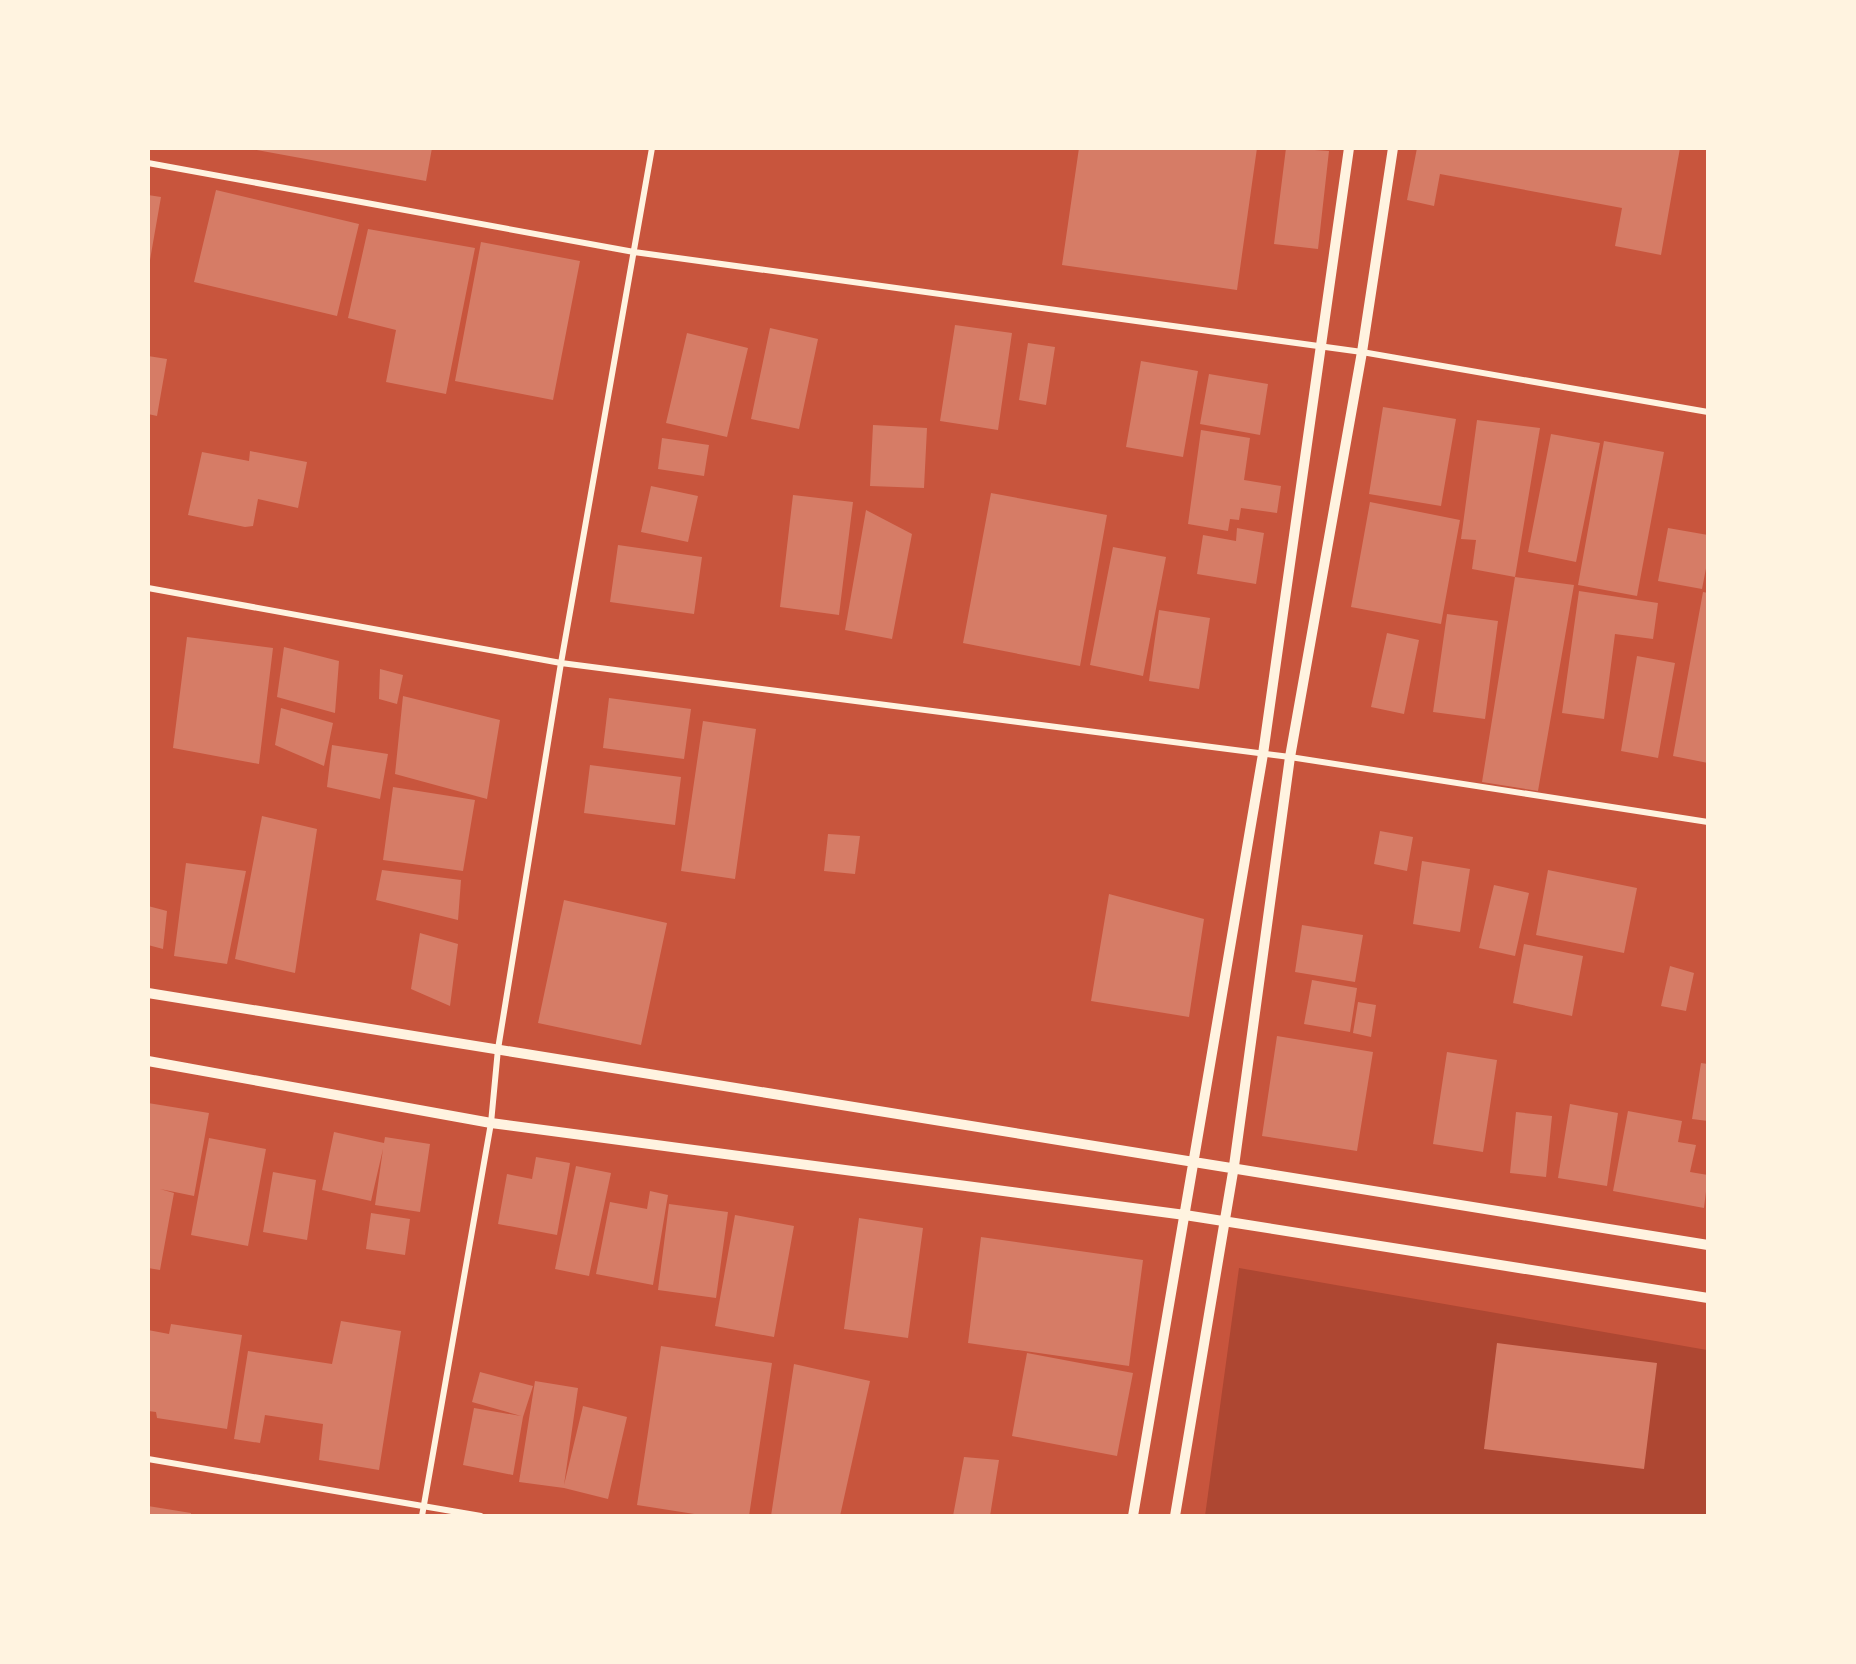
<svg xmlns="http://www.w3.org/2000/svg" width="1856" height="1664" font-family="Roboto,sans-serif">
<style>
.green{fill:#ae4732}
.building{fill:#d67c66}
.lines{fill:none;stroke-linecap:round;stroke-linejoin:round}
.minor{stroke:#fff3e0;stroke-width:6}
.tertiary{stroke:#fff3e0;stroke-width:10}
</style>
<rect width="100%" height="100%" fill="#c8553d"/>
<path class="green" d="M 1239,1268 L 1707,1350 L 1707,1515 L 1205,1516 Z"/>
<path class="building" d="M 246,148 L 432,148 L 426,181 Z
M 1079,148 L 1257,148 L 1237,290 L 1062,265 Z
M 1286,148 L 1329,151 L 1318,249 L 1274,244 Z
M 1417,148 L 1680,148 L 1661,255 L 1615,246 L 1622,208 L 1440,174 L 1434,206 L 1407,200 Z
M 216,190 L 359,224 L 337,316 L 194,282 Z
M 148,195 L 161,197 L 150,260 L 148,260 Z
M 368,229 L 475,248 L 446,394 L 386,382 L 396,330 L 348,318 Z
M 481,242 L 580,261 L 553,400 L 455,381 Z
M 955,325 L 1012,333 L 998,430 L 940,421 Z
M 770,328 L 818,339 L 799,429 L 751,419 Z
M 687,333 L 748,348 L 727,437 L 666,423 Z
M 1028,343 L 1055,347 L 1046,405 L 1019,400 Z
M 148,356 L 167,359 L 157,416 L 148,414 Z
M 1141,361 L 1198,371 L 1183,457 L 1126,447 Z
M 1209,374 L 1268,384 L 1260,435 L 1200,424 Z
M 1383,407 L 1456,419 L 1441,506 L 1369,494 Z
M 1477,420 L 1540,428 L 1515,577 L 1574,585 L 1538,791 L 1482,782 L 1515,577 L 1472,569 L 1476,540 L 1461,539 Z
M 873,425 L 927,428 L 924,488 L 870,486 Z
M 1201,430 L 1250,438 L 1244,480 L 1281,486 L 1277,513 L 1241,508 L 1239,520 L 1230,519 L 1228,531 L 1188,524 Z
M 1551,434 L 1600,443 L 1576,562 L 1528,552 Z
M 662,438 L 709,445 L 704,476 L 658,469 Z
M 1604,441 L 1664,452 L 1637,596 L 1578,585 Z
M 250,451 L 307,462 L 298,508 L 258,499 L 253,526 L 245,527 L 188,515 L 202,452 L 249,461 Z
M 651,486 L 698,496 L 688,542 L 641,532 Z
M 991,493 L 1107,515 L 1080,666 L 963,643 Z
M 793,495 L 853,502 L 839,615 L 780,607 Z
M 1370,502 L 1460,520 L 1441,624 L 1351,607 Z
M 866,510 L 912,534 L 892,639 L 845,630 Z
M 1237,528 L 1264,533 L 1256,584 L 1197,574 L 1203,535 L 1236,541 Z
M 1668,528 L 1708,535 L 1708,558 L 1702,589 L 1658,581 Z
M 618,545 L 702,557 L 694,614 L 610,602 Z
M 1113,547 L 1166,557 L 1143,676 L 1090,665 Z
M 1579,591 L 1658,603 L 1653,639 L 1615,634 L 1604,719 L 1562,713 Z
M 1703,592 L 1708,593 L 1708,763 L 1673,756 Z
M 1159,610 L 1210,618 L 1199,689 L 1149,681 Z
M 1447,614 L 1498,621 L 1485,719 L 1433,712 Z
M 1387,633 L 1419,640 L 1404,714 L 1371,707 Z
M 187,637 L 273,648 L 259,764 L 173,748 Z
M 284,647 L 339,661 L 335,713 L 277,697 Z
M 1637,656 L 1675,663 L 1658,758 L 1621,751 Z
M 380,669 L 403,675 L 397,704 L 379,699 Z
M 403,696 L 500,720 L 487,799 L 395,774 Z
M 609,698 L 691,709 L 684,759 L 603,748 Z
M 281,708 L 333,723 L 324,766 L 275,745 Z
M 703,721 L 756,729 L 735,879 L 681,871 Z
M 332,745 L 388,754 L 380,799 L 327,787 Z
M 590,765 L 681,777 L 675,825 L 584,813 Z
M 393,787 L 475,800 L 463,871 L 383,860 Z
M 262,816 L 317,829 L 295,973 L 235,959 Z
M 1380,831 L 1413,837 L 1407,871 L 1374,864 Z
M 828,834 L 860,836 L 855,874 L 824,871 Z
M 1422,861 L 1470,869 L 1460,932 L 1413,924 Z
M 186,863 L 246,871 L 227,964 L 174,956 Z
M 382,870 L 461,880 L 458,920 L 376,900 Z
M 1548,870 L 1637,888 L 1624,953 L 1536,935 Z
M 1494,885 L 1529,893 L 1515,956 L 1479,948 Z
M 1109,894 L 1204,919 L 1189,1017 L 1091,1001 Z
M 564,900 L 667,923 L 641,1045 L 538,1023 Z
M 148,906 L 167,911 L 163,949 L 148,945 Z
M 1302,925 L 1363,935 L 1355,982 L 1295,972 Z
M 420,933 L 458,944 L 450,1006 L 411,989 Z
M 1524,944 L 1583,956 L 1572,1016 L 1513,1003 Z
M 1670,966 L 1694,973 L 1686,1011 L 1661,1006 Z
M 1312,980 L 1357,988 L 1350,1032 L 1304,1024 Z
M 1358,1002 L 1376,1005 L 1371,1037 L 1353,1033 Z
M 1277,1036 L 1373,1052 L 1357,1151 L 1262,1136 Z
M 1447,1052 L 1497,1060 L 1483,1152 L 1433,1144 Z
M 1701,1063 L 1708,1064 L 1708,1121 L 1692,1119 Z
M 148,1103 L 209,1113 L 194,1196 L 160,1189 L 174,1193 L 160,1270 L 148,1268 Z
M 1570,1104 L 1618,1113 L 1607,1186 L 1558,1178 Z
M 1628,1111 L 1682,1121 L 1678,1142 L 1696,1145 L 1690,1172 L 1708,1175 L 1704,1208 L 1613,1191 Z
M 1516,1112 L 1552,1116 L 1546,1177 L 1510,1173 Z
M 334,1132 L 384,1143 L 385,1137 L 430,1144 L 420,1212 L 375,1205 L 383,1149 L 371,1201 L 322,1190 Z
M 209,1138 L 266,1149 L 248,1246 L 191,1235 Z
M 536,1157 L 570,1163 L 557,1235 L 498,1224 L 507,1174 L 532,1179 Z
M 576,1166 L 611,1173 L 589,1276 L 555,1269 Z
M 273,1172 L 316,1180 L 307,1240 L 263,1232 Z
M 650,1191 L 668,1195 L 653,1285 L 596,1274 L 610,1202 L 647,1209 Z
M 669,1204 L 728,1212 L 716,1298 L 658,1290 Z
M 371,1213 L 410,1219 L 405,1255 L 366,1249 Z
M 735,1215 L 794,1226 L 774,1337 L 715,1326 Z
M 859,1218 L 923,1228 L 908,1338 L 844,1329 Z
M 981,1237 L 1143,1260 L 1129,1366 L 968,1343 Z
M 341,1321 L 401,1331 L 379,1470 L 319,1460 L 323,1424 L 265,1415 L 260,1443 L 234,1439 L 248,1351 L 332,1364 Z
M 171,1324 L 242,1335 L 227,1429 L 157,1418 L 156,1412 L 148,1411 L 148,1330 L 169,1334 Z
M 1497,1343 L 1657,1363 L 1644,1469 L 1484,1449 Z
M 661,1346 L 772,1363 L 749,1516 L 707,1516 L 637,1505 Z
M 1027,1353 L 1133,1373 L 1117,1456 L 1012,1436 Z
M 794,1364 L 870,1381 L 840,1516 L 771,1516 Z
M 480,1372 L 533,1386 L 523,1417 L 513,1475 L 463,1465 L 474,1408 L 521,1416 L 472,1402 Z
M 535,1381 L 578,1388 L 564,1485 L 583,1406 L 627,1417 L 608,1499 L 564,1488 L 519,1482 Z
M 964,1457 L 999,1460 L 990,1516 L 953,1516 Z
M 148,1506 L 191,1513 L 191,1516 L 148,1516 Z"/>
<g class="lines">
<path class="minor" d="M 148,163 L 634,252 L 1362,352 L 1708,412
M 148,588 L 561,663 L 1290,757 L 1708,822
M 148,1459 L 481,1516
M 422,1516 L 491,1123 L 498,1049 L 561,663 L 652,148"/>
<path class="tertiary" d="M 148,993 L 1708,1245
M 148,1061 L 491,1123 L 1185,1215 L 1708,1298
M 1133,1516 L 1263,754 L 1349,148
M 1175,1516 L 1234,1166 L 1290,757 L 1362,352 L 1393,148"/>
</g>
<rect width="1856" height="1664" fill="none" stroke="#fff3e0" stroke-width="300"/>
</svg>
